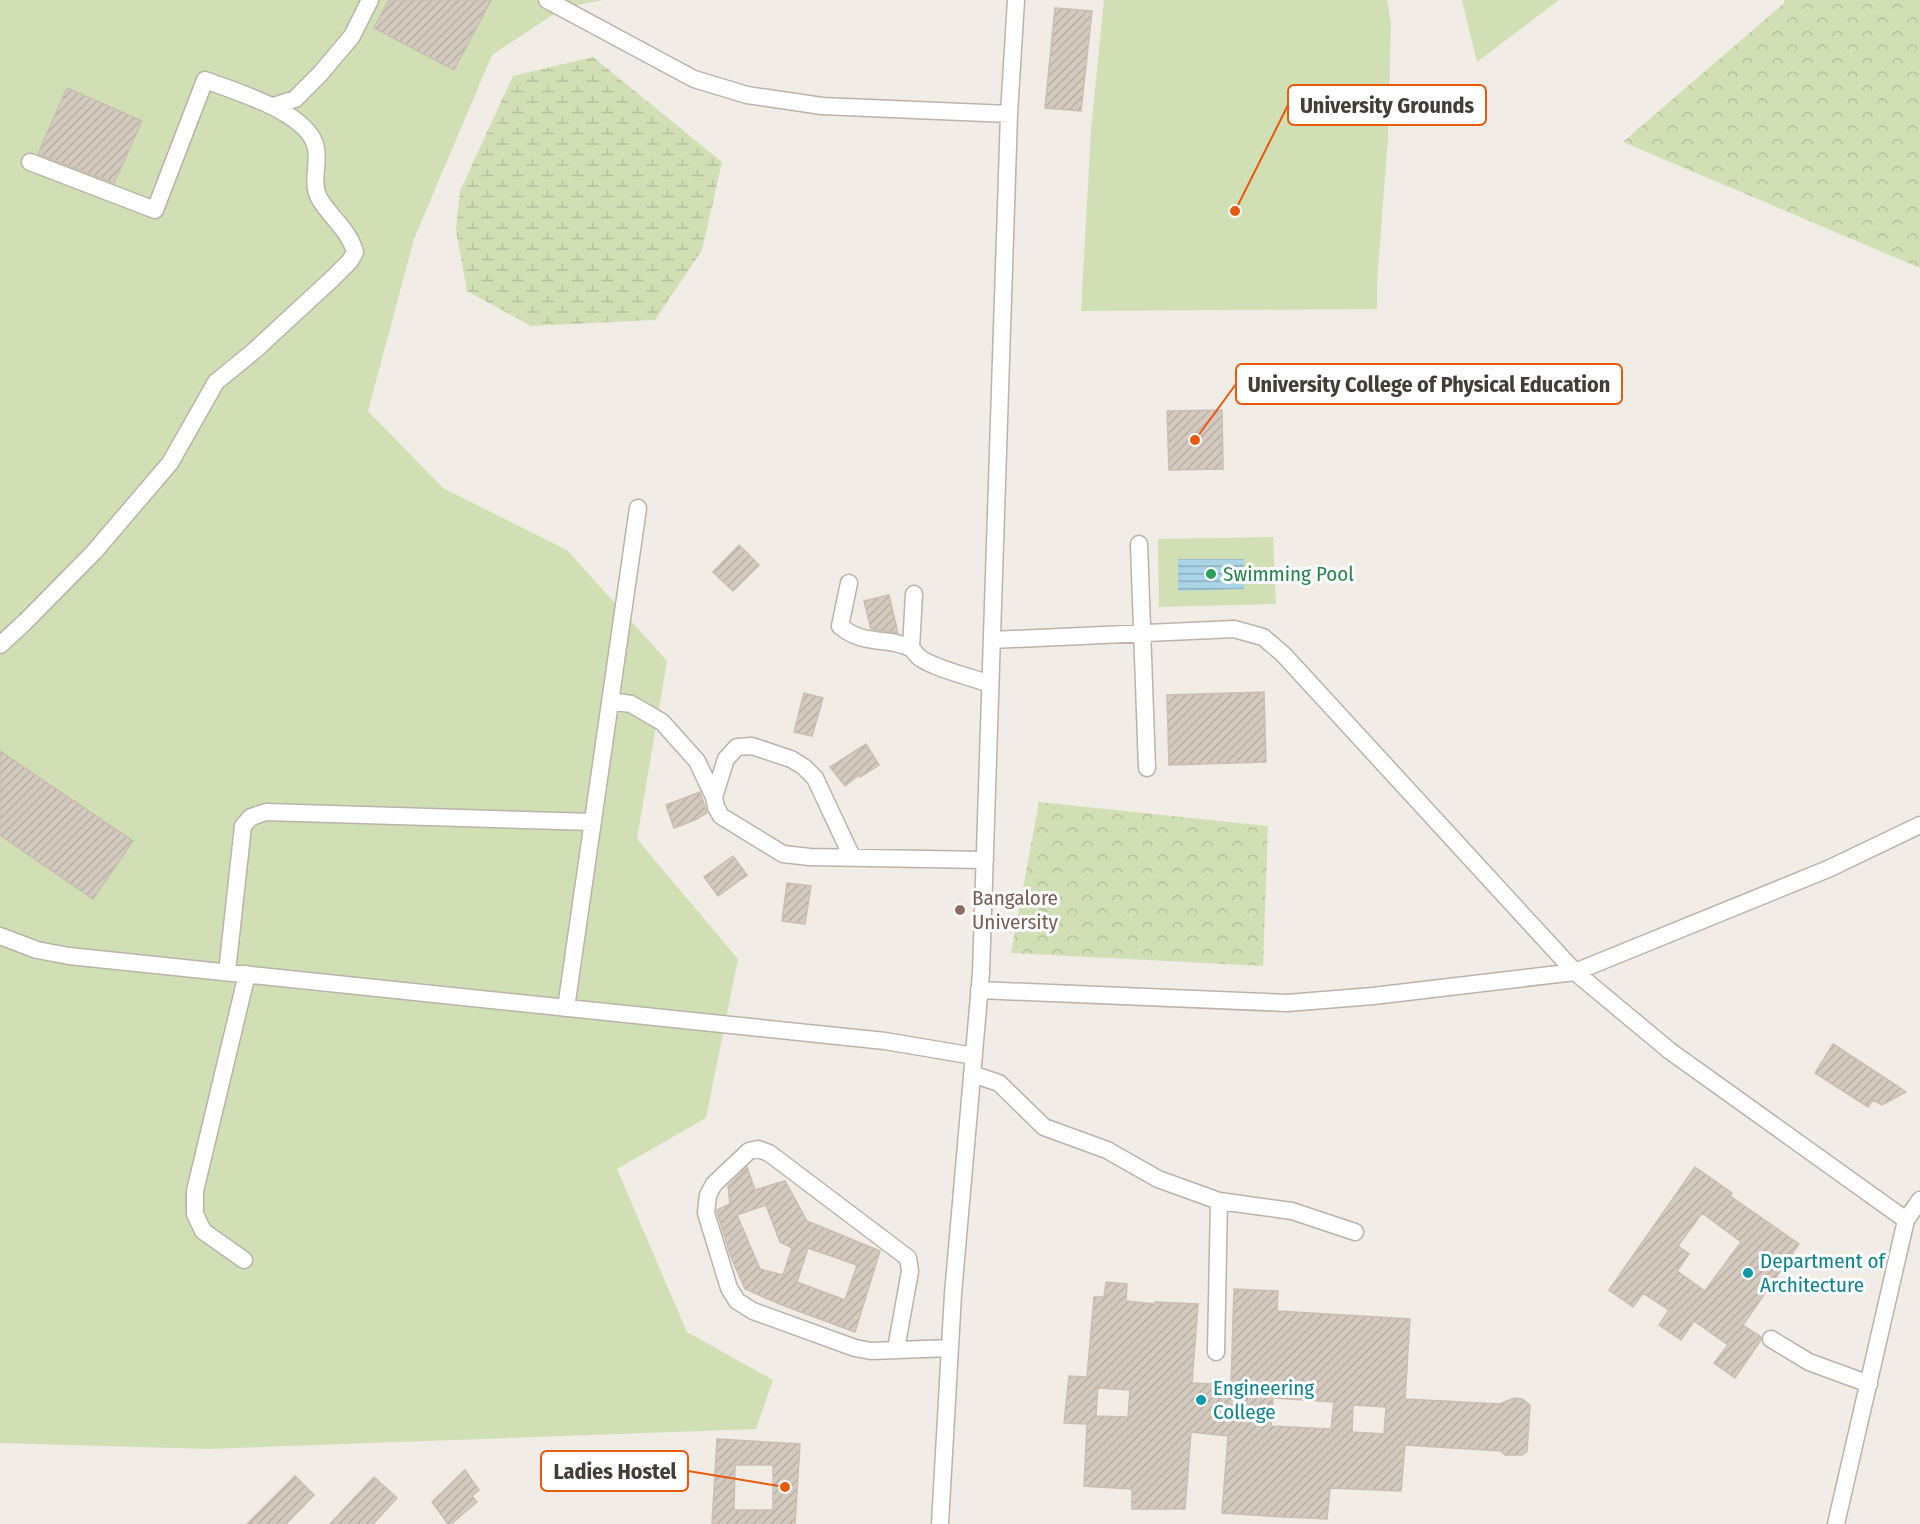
<svg xmlns="http://www.w3.org/2000/svg" width="1920" height="1524" font-family="'Fira Sans Condensed',sans-serif">
<style>
.grass{fill:#d1e0b4}
.forest{fill:url(#forest-crowns)}
.wetland{fill:url(#wetland-marsh)}
.water{fill:url(#water-rules)}
.building{fill:url(#building-hatch);stroke:#cbbeb1;stroke-width:1.5;fill-rule:evenodd}
.lines{fill:none;stroke-linecap:round;stroke-linejoin:round}
.minor-casing{stroke:#bbb3aa;stroke-width:19}
.minor{stroke:#fff;stroke-width:16}
.leisure-dot{fill:#2e9e5b;stroke:#fff;stroke-width:2}
.education-dot{fill:#8d6e63;stroke:#fff;stroke-width:2}
.culture-dot{fill:#0f9aa8;stroke:#fff;stroke-width:2}
.labels{text-anchor:middle;dominant-baseline:central;stroke-width:6;stroke-linejoin:round;paint-order:stroke}
.leisure-label{font-size:21px;fill:#27864d;stroke:#fff;text-anchor:start}
.education-label{font-size:21px;fill:#785e54;stroke:#fff;text-anchor:start}
.culture-label{font-size:21px;fill:#0d838f;stroke:#fff;text-anchor:start}
.leader{fill:none;stroke:#e8590c;stroke-width:2}
.callout-dot{fill:#e8590c;stroke:#fff;stroke-width:2}
.callout{fill:#fff;stroke:#e8590c;stroke-width:2}
.callout-label{font-size:22px;text-anchor:middle;font-weight:bold;fill:#433d36}
</style>
<defs>
<pattern id="forest-crowns" width="20" height="18" patternUnits="userSpaceOnUse" patternTransform="scale(1.5)"><rect width="20" height="18" fill="#d1e0b4"/><path d="M2 6a3 3 0 1 1 6 0M12 15a3 3 0 1 1 6 0" fill="none" stroke="#b5c19b"/></pattern>
<pattern id="wetland-marsh" width="20" height="14" patternUnits="userSpaceOnUse" patternTransform="scale(1.5)"><rect width="20" height="14" fill="#d1e0b4"/><path d="M1 5h8M5 5V1M11 12h8M15 12V8" fill="none" stroke="#b5c19b"/></pattern>
<pattern id="water-rules" width="6" height="5" patternUnits="userSpaceOnUse" patternTransform="scale(1.5)"><rect width="6" height="5" fill="#aad5e7"/><path d="M0 2.5h6" fill="none" stroke="#8caebc"/></pattern>
<pattern id="building-hatch" width="6" height="6" patternUnits="userSpaceOnUse" patternTransform="scale(1.5)"><rect width="6" height="6" fill="#d4cac0"/><path d="M-1 1l2-2M0 6l6-6M5 7l2-2" fill="none" stroke="#b7aea6"/></pattern>
</defs>
<rect width="100%" height="100%" fill="#f1ece6"/>
<path class="grass" d="M 0,0 L 603,0 L 563,8 L 492,55 L 414,239 L 368,411 L 443,488 L 567,550 L 667,661 L 637,839 L 738,959 L 706,1118 L 617,1169 L 687,1332 L 773,1380 L 756,1429 L 209,1449 L 0,1443 Z
M 1104,0 L 1387,0 L 1391,23 L 1388,138 L 1377,283 L 1377,309 L 1081,311 L 1091,130 Z
M 1462,0 L 1559,0 L 1477,62 Z
M 1273,537 L 1276,604 L 1159,607 L 1158,539 Z"/>
<path class="forest" d="M 1784,0 L 1920,0 L 1920,268 L 1623,142 L 1784,3 Z
M 1039,802 L 1268,826 L 1263,966 L 1011,953 Z"/>
<path class="wetland" d="M 593,57 L 722,162 L 702,250 L 655,320 L 531,326 L 467,291 L 456,230 L 460,191 L 513,76 Z"/>
<path class="water" d="M 1178,559 L 1244,559 L 1244,589 L 1178,591 Z"/>
<path class="building" d="M 389,0 L 491,0 L 454,70 L 374,28 Z
M 1055,8 L 1092,11 L 1081,111 L 1045,108 Z
M 67,88 L 142,121 L 114,183 L 38,154 Z
M 1222,410 L 1223,469 L 1169,470 L 1167,411 Z
M 739,545 L 759,565 L 733,591 L 713,572 Z
M 889,595 L 898,633 L 871,629 L 864,601 Z
M 1264,692 L 1266,762 L 1169,765 L 1167,695 Z
M 804,693 L 823,698 L 812,736 L 794,732 Z
M 866,744 L 879,765 L 860,777 L 859,775 L 845,786 L 830,767 Z
M 0,751 L 133,841 L 93,899 L 0,835 Z
M 700,792 L 707,813 L 695,820 L 674,828 L 666,805 Z
M 733,856 L 747,875 L 718,896 L 704,877 Z
M 787,883 L 811,886 L 805,924 L 782,921 Z
M 1833,1044 L 1896,1085 L 1906,1092 L 1882,1105 L 1873,1100 L 1868,1107 L 1815,1073 Z
M 747,1167 L 755,1190 L 785,1181 L 807,1221 L 880,1251 L 855,1332 L 782,1305 L 745,1289 L 731,1257 L 717,1212 L 717,1210 L 730,1204 L 728,1186 ZM 766,1205 L 780,1242 L 792,1248 L 783,1275 L 760,1269 L 737,1215 ZM 808,1248 L 857,1265 L 845,1300 L 797,1282 Z
M 1695,1167 L 1732,1193 L 1730,1196 L 1799,1244 L 1743,1325 L 1761,1337 L 1761,1340 L 1735,1378 L 1714,1363 L 1728,1345 L 1694,1321 L 1681,1340 L 1659,1325 L 1669,1310 L 1643,1293 L 1633,1307 L 1609,1290 ZM 1702,1213 L 1741,1242 L 1705,1291 L 1677,1271 L 1689,1254 L 1678,1246 Z
M 1106,1282 L 1127,1284 L 1126,1301 L 1154,1304 L 1155,1302 L 1198,1304 L 1192,1383 L 1231,1385 L 1234,1289 L 1278,1291 L 1277,1311 L 1410,1319 L 1405,1399 L 1500,1404 L 1514,1398 L 1522,1399 L 1530,1405 L 1527,1451 L 1522,1455 L 1505,1455 L 1501,1451 L 1405,1445 L 1401,1491 L 1330,1488 L 1327,1519 L 1283,1517 L 1222,1513 L 1228,1436 L 1191,1432 L 1185,1509 L 1132,1509 L 1132,1489 L 1084,1486 L 1087,1424 L 1064,1423 L 1069,1376 L 1087,1377 L 1094,1297 L 1104,1297 ZM 1098,1388 L 1130,1390 L 1128,1417 L 1096,1416 ZM 1273,1398 L 1334,1402 L 1331,1429 L 1271,1426 ZM 1353,1405 L 1386,1407 L 1384,1434 L 1352,1432 Z
M 717,1439 L 800,1444 L 795,1524 L 712,1524 ZM 735,1465 L 773,1465 L 773,1510 L 734,1510 Z
M 465,1470 L 479,1490 L 472,1496 L 477,1502 L 451,1524 L 448,1524 L 432,1502 Z
M 295,1476 L 314,1495 L 286,1524 L 247,1524 Z
M 374,1477 L 397,1498 L 373,1524 L 330,1524 Z"/>
<g class="lines">
<defs>
<path id="minor" d="M 547,0 L 694,79 L 747,95 L 822,106 L 1009,114
M 273,106 L 295,99 L 320,74 L 352,36 L 370,0
M 1139,544 L 1147,768
M 849,583 L 840,626 C 865,647 888,636 910,648 C 914,650 916,655 920,658 C 936,669 971,677 990,684
M 992,640 L 1234,629 L 1263,637 L 1283,654 L 1575,972 L 1670,1051 L 1906,1220
M 0,645 L 25,622 L 94,552 L 170,463 L 216,382 L 254,351 L 333,278 L 350,261 L 355,252 C 349,230 330,217 319,198 C 311,182 319,165 316,148 C 309,112 236,92 205,80 L 155,210 L 30,162
M 911,648 L 914,594
M 610,701 L 631,704 L 662,722 L 697,761 L 714,797
M 852,857 L 815,778 L 804,767 L 791,759 L 752,746 L 737,747 L 726,759 L 714,797 L 716,807 L 721,816 L 783,854 L 810,857 L 985,860
M 0,936 L 37,950 L 69,956 L 885,1041 L 974,1056
M 227,972 L 243,826 L 251,817 L 266,812 L 593,822
M 979,990 L 1287,1003 L 1373,996 L 1575,972 L 1828,869 L 1920,825
M 566,1008 L 638,508
M 972,1074 L 999,1083 L 1044,1127 L 1107,1150 L 1158,1179 L 1219,1201 L 1292,1211 L 1355,1232
M 244,1260 L 203,1231 L 195,1214 L 195,1191 L 247,974
M 1771,1339 L 1809,1362 L 1869,1384
M 896,1349 L 910,1271 L 908,1258 L 769,1153 L 758,1149 L 749,1151 L 714,1184 L 708,1195 L 706,1213 L 729,1288 L 737,1301 L 753,1311 L 855,1348 L 871,1351 L 950,1348
M 1216,1352 L 1219,1201
M 940,1524 L 953,1294 L 981,973 L 1009,114 L 1016,0
M 1836,1524 L 1906,1220 L 1920,1200"/>
</defs>
<use href="#minor" class="minor-casing"/>
<use href="#minor" class="minor"/>
</g>
<circle class="leisure-dot" cx="1211" cy="574" r="6"/>
<circle class="education-dot" cx="960" cy="910" r="6"/>
<g class="culture-dot">
<circle cx="1748" cy="1273" r="6"/>
<circle cx="1201" cy="1400" r="6"/>
</g>
<g class="labels">
<g class="leisure-label">
<text x="1223" y="574">Swimming Pool</text>
</g>
<g class="education-label">
<text x="972" y="898">Bangalore<tspan x="972" dy="24">University</tspan></text>
</g>
<g class="culture-label">
<text x="1760" y="1261">Department of<tspan x="1760" dy="24">Architecture</tspan></text>
<text x="1213" y="1388">Engineering<tspan x="1213" dy="24">College</tspan></text>
</g>
</g>
<path class="leader" d="M1235 211L1288 105M1195 440L1236 384M785 1487L688 1471"/>
<g class="callout-dot">
<circle cx="1235" cy="211" r="6"/>
<circle cx="1195" cy="440" r="6"/>
<circle cx="785" cy="1487" r="6"/>
</g>
<g class="callout">
<rect x="1288" y="85" width="198" height="40" rx="6"/>
<rect x="1236" y="364" width="386" height="40" rx="6"/>
<rect x="541" y="1451" width="147" height="40" rx="6"/>
</g>
<g class="callout-label">
<text x="1387" y="113">University Grounds</text>
<text x="1429" y="392">University College of Physical Education</text>
<text x="615" y="1479">Ladies Hostel</text>
</g>
</svg>
